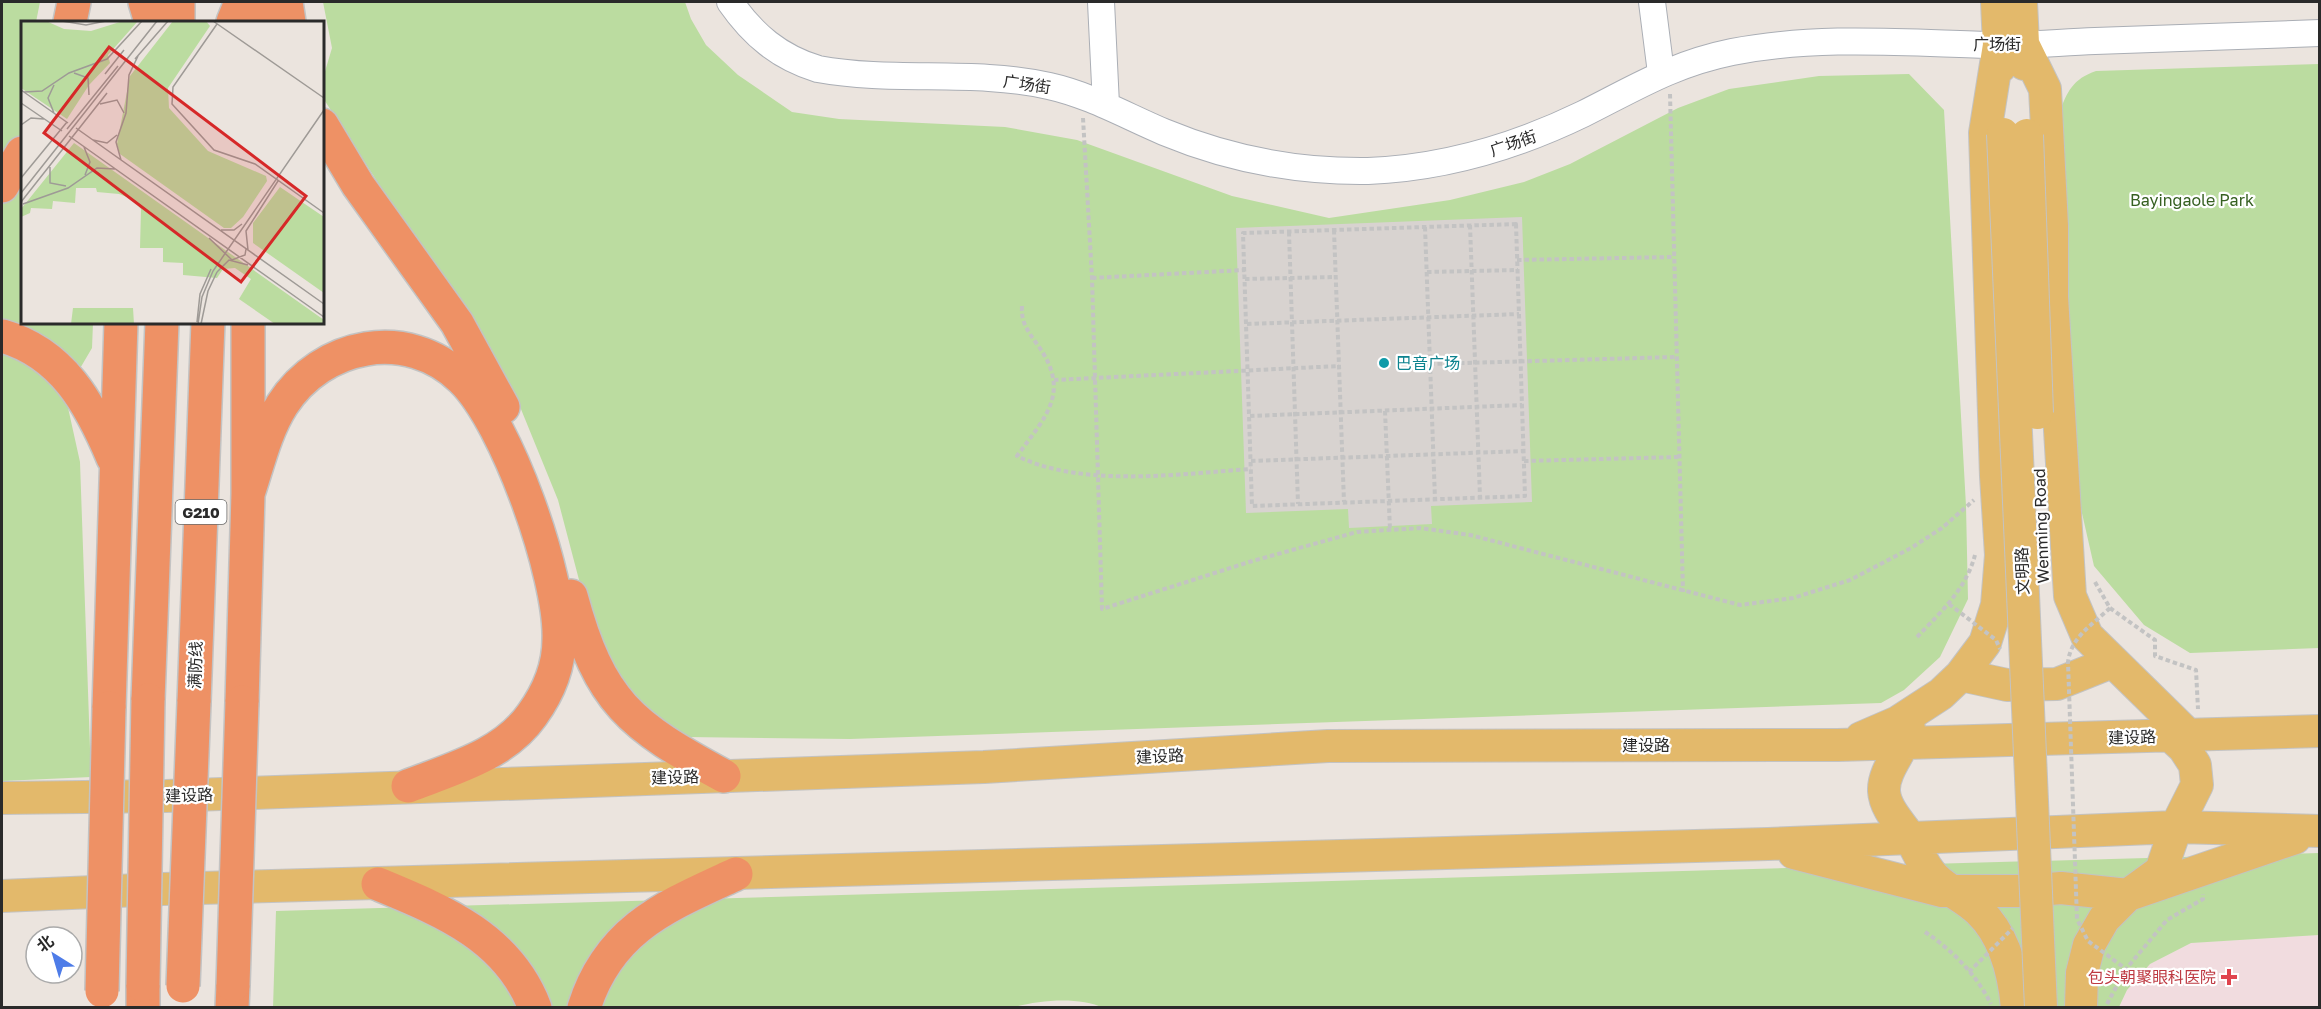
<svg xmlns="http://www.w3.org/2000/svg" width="2321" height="1009" font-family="'Golos Text','Noto Sans SC',sans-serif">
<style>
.medical{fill:#f1dcdf}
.green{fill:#bbdca0}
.plaza{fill:#d8d3d0}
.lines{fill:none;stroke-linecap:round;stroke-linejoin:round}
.minor-casing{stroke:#aaaeb5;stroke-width:28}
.major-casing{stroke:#c3c3c3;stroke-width:34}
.highway-casing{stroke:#c3c3c3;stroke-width:36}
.path{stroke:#c3c3c3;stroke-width:4;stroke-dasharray:4.5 3;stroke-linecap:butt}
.minor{stroke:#fff;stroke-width:26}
.major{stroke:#e3b96b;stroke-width:32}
.highway{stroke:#ee9165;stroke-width:33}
.major-bridge-casing{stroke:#c3c3c3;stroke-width:34;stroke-linecap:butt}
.highway-bridge-casing{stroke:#c3c3c3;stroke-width:36;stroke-linecap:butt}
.path-bridge{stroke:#c3c3c3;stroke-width:4;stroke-dasharray:4.5 3;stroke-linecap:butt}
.major-bridge{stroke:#e3b96b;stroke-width:32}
.highway-bridge{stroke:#ee9165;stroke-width:33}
.culture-dot{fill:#0f9aa8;stroke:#fff;stroke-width:2}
.health-dot{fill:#e0444e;stroke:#fff;stroke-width:2}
.labels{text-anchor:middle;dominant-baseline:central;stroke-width:4.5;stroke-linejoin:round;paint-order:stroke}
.shield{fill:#fff;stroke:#6a6a6a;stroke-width:1.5}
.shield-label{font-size:15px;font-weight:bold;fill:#2a2a2a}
.street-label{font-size:16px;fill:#2a2a2a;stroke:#fff}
.park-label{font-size:16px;fill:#366021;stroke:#fff}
.culture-label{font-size:16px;fill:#0d838f;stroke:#fff;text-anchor:start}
.health-label{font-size:16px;fill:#be3a42;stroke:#fff;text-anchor:end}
.inset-road{fill:none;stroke:#9e9a96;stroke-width:1.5}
.view{fill:#d62828;fill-opacity:0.15;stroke:#d62828;stroke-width:3}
.inset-edge{fill:none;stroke:#2a2a2a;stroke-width:3}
</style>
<rect width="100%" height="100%" fill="#ebe4de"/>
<path class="medical" d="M 2319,935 L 2319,1007 L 2119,1008 L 2127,990 L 2150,964 L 2191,943 Z"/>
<path class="green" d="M 2,2 L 40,2 L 36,22 L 22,22 L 22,322 L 93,323 L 92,348 L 65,394 L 80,462 L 91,777 L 2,781 Z
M 323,2 L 685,2 L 691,19 L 706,45 L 738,75 L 792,112 L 839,119 L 1005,127 L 1077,140 L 1232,196 L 1329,218 L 1450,200 L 1524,182 L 1570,164 L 1678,108 L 1729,89 L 1819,76 L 1909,74 L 1944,110 L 1966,506 L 1968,599 L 1940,657 L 1904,690 L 1881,703 L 850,739 L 686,737 L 645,716 L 593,633 L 558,500 L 514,392 L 323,98 L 323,78 L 332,48 Z
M 2319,64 L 2319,648 L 2190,653 L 2144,625 L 2094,566 L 2079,500 L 2059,114 C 2067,91 2073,79 2096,71 Z
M 2319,853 L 2319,935 L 2191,943 L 2150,964 L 2127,990 L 2119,1007 L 1104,1008 C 1078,996 1038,1000 1011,1008 L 273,1008 L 276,911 Z"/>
<path class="plaza" d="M 1522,217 L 1532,502 L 1431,506 L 1432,524 L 1349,528 L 1348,509 L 1246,513 L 1236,228 Z"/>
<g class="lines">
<defs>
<path id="minor" d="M 730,2 C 753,35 779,57 818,69 C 894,83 974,69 1049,86 C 1090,95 1126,116 1164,132 C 1229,159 1298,172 1368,171 C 1443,168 1515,147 1583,114 C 1635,88 1673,64 1732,52 C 1819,35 1907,43 1995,45 C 2028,46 2062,42 2095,41 C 2170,39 2245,36 2320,33
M 1101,2 L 1106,105
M 1652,2 L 1661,73"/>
<path id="major" d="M 1997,2 L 2000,67
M 2021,2 L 2024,64
M 2023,44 L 2045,89 L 2052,226 L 2052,297 L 2070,596 L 2087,636 L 2188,735
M 1961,675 L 2007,685 L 2057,684 L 2112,662
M 1909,728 C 1905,749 1883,769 1884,791 C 1885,808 1899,822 1908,835 C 1918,849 1922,866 1935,878 C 1948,891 1966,898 1979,911 C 2005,936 2014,973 2017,1008
M 1861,738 L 1898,722 L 1941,694 L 1961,675 L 1985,643 L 1997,605 L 2001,555 L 1996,476 L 1985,133 L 1999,45
M 2,798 L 166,796 L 984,767 L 1328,746 L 1838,745 L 2320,731
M 1794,853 L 1942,891 L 2027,891 L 2061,888 L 2128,895 L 2161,871 L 2176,827 L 2197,785 L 2195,765 L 2184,748 L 2171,736
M 2,896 L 163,889 L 1768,844 L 2176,827 L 2320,831
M 2081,1008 L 2082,973 L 2089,945 L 2104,919 L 2128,895 L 2295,838"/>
<path id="highway" d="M 145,2 L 151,22
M 286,2 L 289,22
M 70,22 L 74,2
M 178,22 L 178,2
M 233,22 L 241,2
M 260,22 L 261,2
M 322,125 L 358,185 L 457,323 L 503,407
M 2,186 L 22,153
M 2,336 C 62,353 90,403 113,458
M 248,494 C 258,464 265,432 282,405 C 322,343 407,326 462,379 C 507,422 561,577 559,639 C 559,666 548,693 532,715 C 504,755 452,769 408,786
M 571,596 C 600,703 630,725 724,776
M 148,700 L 162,322
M 194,702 L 208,322
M 242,702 L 248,494 L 248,322
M 109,708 L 121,322
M 378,884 C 443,911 508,937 535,1008
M 143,1008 L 143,985
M 232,1008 L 233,985
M 584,1008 C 609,928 667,906 736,874"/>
</defs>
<use href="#minor" class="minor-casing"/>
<use href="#major" class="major-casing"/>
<use href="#highway" class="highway-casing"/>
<path class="path" d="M 1670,94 L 1683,592
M 1083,118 L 1092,278 L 1102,609 L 1249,562 L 1357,532 L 1420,528 L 1470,535 L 1740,605 L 1793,598 L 1850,580 L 1911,548 L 1942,528 L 1974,500
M 1516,224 L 1525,496 L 1252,506 L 1243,233 Z
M 1470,225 L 1480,497
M 1425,227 L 1435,499
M 1334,230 L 1344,502
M 1289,232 L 1298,504
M 1517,260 L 1672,257
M 1427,272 L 1518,270
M 1092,278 L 1245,270
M 1245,279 L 1336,277
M 1022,306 C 1021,323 1028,331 1037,344 C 1072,392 1046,416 1017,456 C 1083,488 1178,474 1251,469
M 1247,324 L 1519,314
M 1430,364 L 1675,357
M 1054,380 L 1339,366
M 1385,411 L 1390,530
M 1250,416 L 1522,405
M 1251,461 L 1524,451
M 1524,461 L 1678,457
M 2095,582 L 2110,608 L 2155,640 L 2155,656 L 2196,670 L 2198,709
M 1917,637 C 1941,612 1966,589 1975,555
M 1925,932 C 1952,950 1976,974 1991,1004
M 2107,1004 L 2126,969 L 2167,920 L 2203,899 L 2203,894"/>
<use href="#minor" class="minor"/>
<use href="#major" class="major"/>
<use href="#highway" class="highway"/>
<defs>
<path id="major-bridge" d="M 2003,134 L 2041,1008
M 2027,135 L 2037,413"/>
<path id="highway-bridge" d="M 143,985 L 148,700
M 233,985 L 242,702
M 183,986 L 194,702
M 102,991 L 109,708"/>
</defs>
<use href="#major-bridge" class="major-bridge-casing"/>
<use href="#highway-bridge" class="highway-bridge-casing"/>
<path class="path-bridge" d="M 1949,604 L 1996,640 L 2000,649
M 2110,608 C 2092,625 2071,637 2068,662 L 2077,919 L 2088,941 L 2126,969
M 1969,972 L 2013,928"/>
<use href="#major-bridge" class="major-bridge"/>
<use href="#highway-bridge" class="highway-bridge"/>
</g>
<circle class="culture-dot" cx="1384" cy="363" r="6"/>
<path class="health-dot" d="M2226 968h6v6h6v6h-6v6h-6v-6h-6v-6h6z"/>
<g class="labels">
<rect class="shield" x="175.5" y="500" width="51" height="24" rx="4.5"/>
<g class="shield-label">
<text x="201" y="512">G210</text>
</g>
<g class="street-label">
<text x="1997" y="44">广场街</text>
<text transform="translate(1027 84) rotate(8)">广场街</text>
<text transform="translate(1513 143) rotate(-19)">广场街</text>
<text transform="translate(2041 526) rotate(-92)">Wenming Road</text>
<text transform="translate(2022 571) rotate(-92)">文明路</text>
<text transform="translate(195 665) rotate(-88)">满防线</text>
<text transform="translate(2132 737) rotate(-2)">建设路</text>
<text x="1646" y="745">建设路</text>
<text transform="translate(1160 756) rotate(-3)">建设路</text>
<text transform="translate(675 777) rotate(-2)">建设路</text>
<text transform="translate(189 795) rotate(-2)">建设路</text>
</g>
<g class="park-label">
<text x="2192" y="200">Bayingaole Park</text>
</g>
<g class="culture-label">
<text x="1396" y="363">巴音广场</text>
</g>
<g class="health-label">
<text x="2216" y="977">包头朝聚眼科医院</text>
</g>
</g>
<g transform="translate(21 21)">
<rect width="303" height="303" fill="#ebe4de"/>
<path d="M 0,0 L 25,0 L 43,8 L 70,10 L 102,0 L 117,0 L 87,34 L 89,42 L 68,64 L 46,98 L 0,67 ZM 152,0 L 185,0 L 189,5 L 147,67 L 148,87 L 187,130 L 245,155 L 246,160 L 222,196 L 210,207 L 203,207 L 99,133 L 96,123 L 109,55 ZM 53,122 L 303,299 L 303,303 L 254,303 L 218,278 L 230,258 L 214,247 L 202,248 L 196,257 L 162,254 L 162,242 L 142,241 L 142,227 L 119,227 L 120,188 L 111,178 L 98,173 L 76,171 L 75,167 L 55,167 L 54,182 L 32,180 L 31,188 L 10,187 L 9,192 L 0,196 L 0,188 ZM 259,166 L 303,196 L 303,272 L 232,222 L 232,202 ZM 52,287 L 112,287 L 113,303 L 50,303 Z" fill="#bbdca0"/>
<path class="inset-road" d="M 41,0 L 65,4 L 85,0M 192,0 L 303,77M 196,3 L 152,66 L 151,83 L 193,129 L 234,143 L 303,192M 114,38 L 147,0M 53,52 L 67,57 L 68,74M 84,53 L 103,29M 0,69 L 47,102M 3,71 L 21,70 L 48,52 L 86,38 L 121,0M 0,82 L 41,110M 79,83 L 96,79 L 103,92M 33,92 L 27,77 L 33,64M 0,104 L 10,97 L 23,98M 55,107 L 303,283M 46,108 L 97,45M 48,115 L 303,296M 72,119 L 86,122 L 96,114M 63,126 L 69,141 L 64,154M 100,139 L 95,121 L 105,92 L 108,54 L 117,35M 29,146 L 29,162 L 45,165M 0,157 L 46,101M 0,172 L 136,0M 0,181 L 86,72M 2,183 L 47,167 L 76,147 L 94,148M 200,209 L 213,209 L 221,203M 188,217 L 211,239 L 224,234 L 225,228M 227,229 L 225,210 L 257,160M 196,251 L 208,239 L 227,244M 176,301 L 179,273 L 190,248M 177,303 L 181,276 L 192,250 L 303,89M 180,303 L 187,270 L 196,251"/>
<path class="view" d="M 88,26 L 285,175 L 220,261 L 23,112 Z"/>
<rect width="303" height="303" class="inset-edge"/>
</g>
<rect width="2321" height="1009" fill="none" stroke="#2a2a2a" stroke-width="6"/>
<g transform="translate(54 955) rotate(323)"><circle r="28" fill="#ffffff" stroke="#aaaaaa" stroke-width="1.5"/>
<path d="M0-4.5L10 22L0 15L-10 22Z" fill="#4e7ce8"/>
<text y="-9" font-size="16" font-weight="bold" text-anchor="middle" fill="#2a2a2a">北</text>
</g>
</svg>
